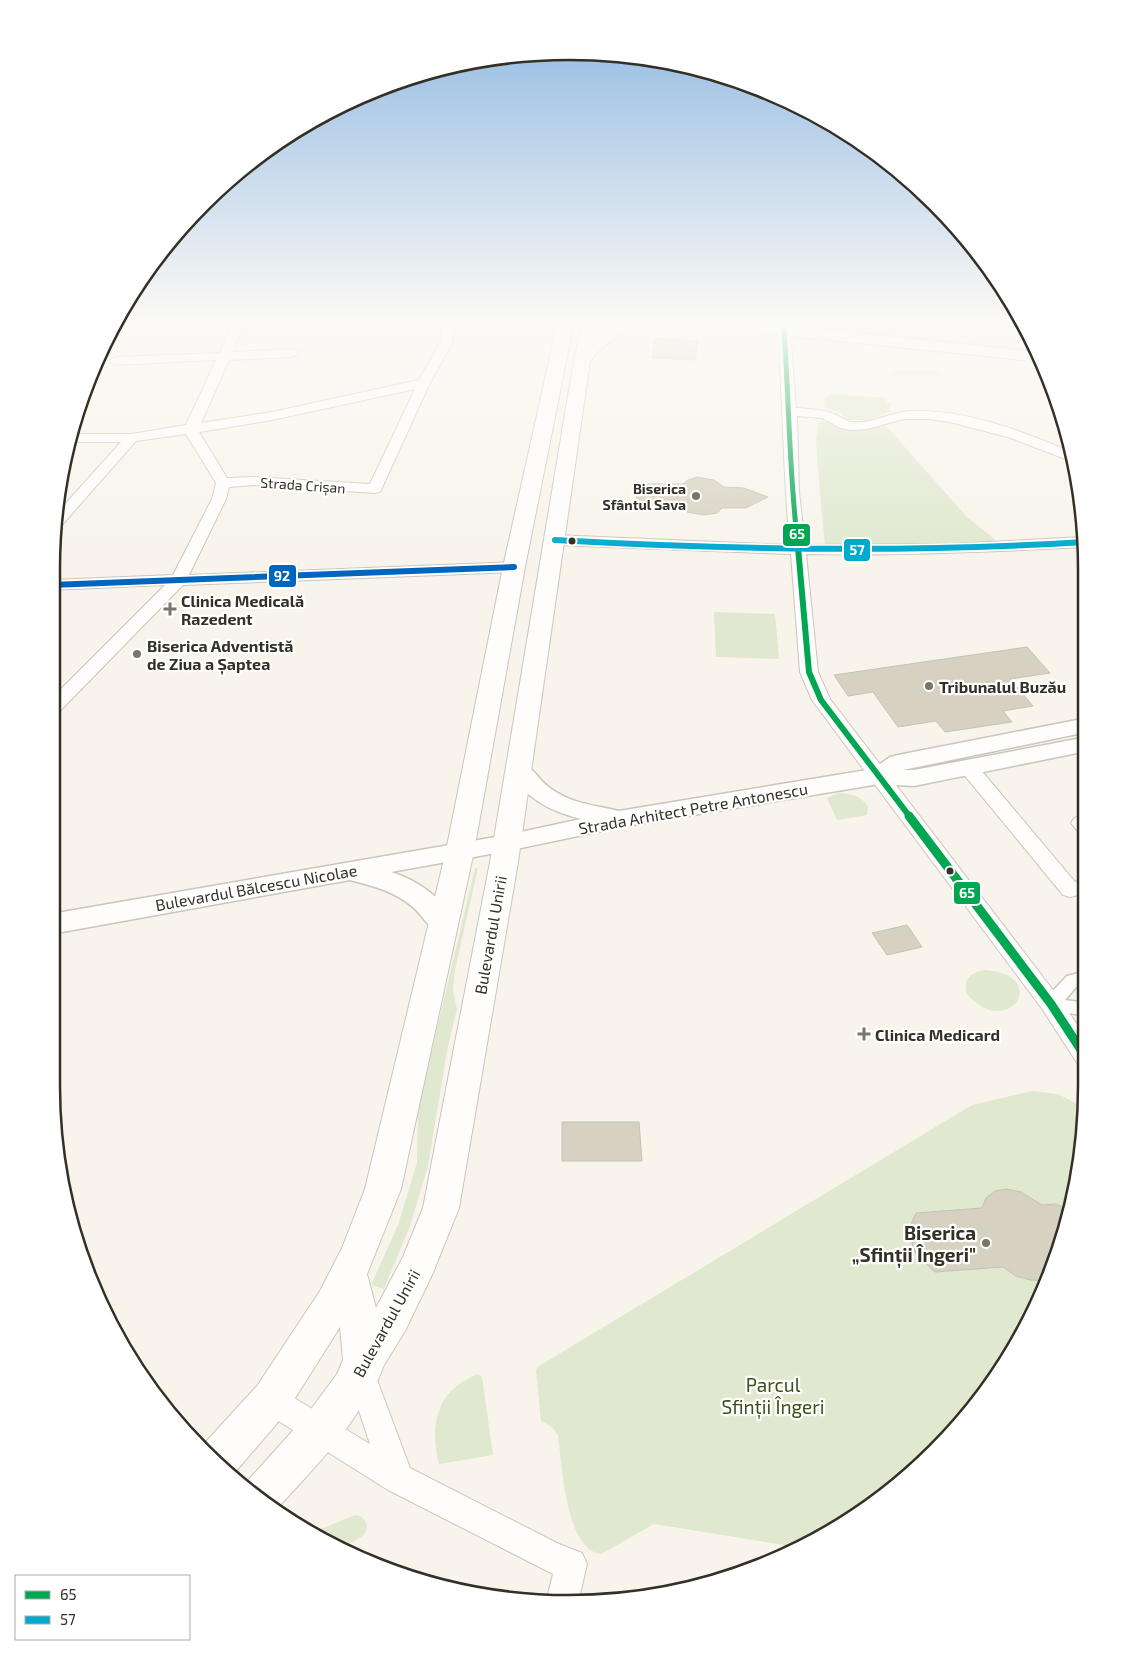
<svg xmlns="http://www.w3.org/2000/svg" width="1138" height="1655" font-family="'Exo 2',sans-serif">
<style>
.green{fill:#e0e8cf}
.building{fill:#d6d1c1;stroke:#c6c2b9}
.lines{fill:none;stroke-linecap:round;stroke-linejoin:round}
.pedestrian-casing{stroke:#cac6bd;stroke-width:3}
.minor-casing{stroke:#cac6bd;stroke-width:2}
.tertiary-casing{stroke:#cac6bd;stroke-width:3}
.primary-casing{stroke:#cac6bd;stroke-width:2}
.pedestrian{fill:#fefdfc;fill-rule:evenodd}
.minor{fill:#fefdfc;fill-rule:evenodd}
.tertiary{fill:#fefdfc;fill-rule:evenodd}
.primary{fill:#fefdfc;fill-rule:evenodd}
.bus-1-far2-casing{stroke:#fff;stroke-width:8}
.bus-1-far1-casing{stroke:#fff;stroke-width:9}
.bus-1-casing{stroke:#fff;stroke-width:12}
.bus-2-casing{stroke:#fff;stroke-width:9}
.bus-3-casing{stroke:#fff;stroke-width:9}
.bus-1-far2{stroke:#00a651;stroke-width:5}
.bus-1-far1{stroke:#00a651;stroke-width:6}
.bus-1{stroke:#00a651;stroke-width:9}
.bus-2{stroke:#00a9ce;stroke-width:6}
.bus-3{stroke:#0065bd;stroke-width:6}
.poi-dot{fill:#79756b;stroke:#fff;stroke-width:2}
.bus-dot{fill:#343026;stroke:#fff;stroke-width:2}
.labels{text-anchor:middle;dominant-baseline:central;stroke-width:4.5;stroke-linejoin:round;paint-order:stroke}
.far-street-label{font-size:14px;fill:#343026;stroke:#fff}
.far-poi-label{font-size:14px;font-weight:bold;fill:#343026;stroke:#fff;text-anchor:end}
.poi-label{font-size:16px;font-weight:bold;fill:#343026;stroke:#fff;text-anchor:start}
.street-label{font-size:16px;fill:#343026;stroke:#fff}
.near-poi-label{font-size:19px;font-weight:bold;fill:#343026;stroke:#fff;text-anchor:end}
.near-park-label{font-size:19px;fill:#3b4f15;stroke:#fff}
.rim{fill:none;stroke:#343026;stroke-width:2.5}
.line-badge{stroke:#fff;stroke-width:2}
.badge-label{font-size:14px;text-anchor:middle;font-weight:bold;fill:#fff}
</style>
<rect width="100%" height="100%" fill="#f8f4eb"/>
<path class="green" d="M 725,321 L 778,322 L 1036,349 L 1038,354 Z
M 905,370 L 938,371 L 940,376 L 891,376 L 894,372 Z
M 830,394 L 887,398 L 887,403 L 891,403 L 890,412 L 867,420 L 846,420 L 840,412 L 824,408 L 825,396 L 829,397 Z
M 823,421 C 836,427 848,431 863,430 C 871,430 880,425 887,427 L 967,517 L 998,542 L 996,544 L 825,546 L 817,457 L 816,440 L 819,422 Z
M 714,612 L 775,614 L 779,659 L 716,657 Z
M 838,793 C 850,793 861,796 868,806 L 867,815 L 837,820 L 827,798 Z
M 475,868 L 478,868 L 455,970 L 453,990 L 457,1009 L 447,1051 L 428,1166 L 410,1226 L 384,1289 L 371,1285 L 398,1225 L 417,1163 L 418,1109 Z
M 984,970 C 1053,974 1008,1042 967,994 C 963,979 970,973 984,970 Z
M 1032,1091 L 1058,1094 L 1085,1108 L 1077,1187 L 1047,1284 L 999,1374 L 935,1452 L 899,1484 L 894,1483 L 894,1488 L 884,1497 L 802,1548 L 654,1524 L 601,1554 C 565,1550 562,1463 558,1435 L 552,1427 L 541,1421 L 536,1370 L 539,1366 L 972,1105 Z
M 478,1374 L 482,1377 L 493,1455 L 439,1464 C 429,1423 437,1390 478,1374 Z
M 355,1515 L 362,1517 C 378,1534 351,1543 339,1548 L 312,1535 L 316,1531 Z"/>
<path class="building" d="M 655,338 L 698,341 L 695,360 L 652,358 Z
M 697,477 L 714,480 L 724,487 L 744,488 L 768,497 L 746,508 L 722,508 L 717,513 L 704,515 L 687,512 L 682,508 L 636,504 L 637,484 L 683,484 L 688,480 Z
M 1027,647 L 1050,673 L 1010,679 L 1033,706 L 1003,711 L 1012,722 L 945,732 L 936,721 L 898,727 L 873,692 L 848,696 L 834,675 Z
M 907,925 L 922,947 L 887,955 L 872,933 Z
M 562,1122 L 639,1122 L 642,1161 L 562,1161 Z
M 1007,1189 L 1021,1192 L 1042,1205 L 1056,1204 L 1070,1211 L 1048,1281 L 1030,1280 L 1016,1276 L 1003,1267 L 935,1272 L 916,1255 L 908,1231 L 916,1213 L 982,1208 L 986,1198 L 995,1191 Z"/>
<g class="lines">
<defs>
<path id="pedestrian" d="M 1087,971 L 1087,983 L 1078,985 L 1065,1000 L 1087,1003 L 1087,1016 L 1045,1009 L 1042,1004 L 1045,999 L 1067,976 Z"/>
<path id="minor" d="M 118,321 L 134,321 L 116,331 L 110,331 Z
M 234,321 L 246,321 L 232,352 L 293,349 L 299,353 L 293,357 L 229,360 L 201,423 L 272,412 L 419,380 L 440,343 L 442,331 L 437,321 L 449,321 L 454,331 L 452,343 L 430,383 L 380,492 L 375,493 L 254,485 L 229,487 L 226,499 L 189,575 L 514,562 L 520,564 L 522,567 L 520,570 L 514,572 L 183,585 L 57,714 L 51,715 L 51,699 L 165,585 L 51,590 L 51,580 L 173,575 L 212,499 L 216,483 L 186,434 L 136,441 L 61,526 L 55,527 L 57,513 L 121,442 L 70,442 L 73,434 L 132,434 L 186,425 L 216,360 L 115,365 L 109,361 L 115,357 L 220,353 ZM 415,389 L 370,484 L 254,477 L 227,478 L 199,432 L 272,420 Z
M 784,326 L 790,330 L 796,408 C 809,409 822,409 834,414 C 840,416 845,421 851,422 C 871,425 890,412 910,411 C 965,409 1022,431 1071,452 L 1075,462 L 1073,462 L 1011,438 L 950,422 L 929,419 L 904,419 L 867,429 L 851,430 L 840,428 L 822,418 L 797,416 L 799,492 L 805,545 L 952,544 L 1084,537 L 1084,547 C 992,552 899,556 806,554 L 818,672 L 830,699 L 1059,998 L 1087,1039 L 1087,1068 L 1079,1066 L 1043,1010 L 812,700 L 800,672 L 791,554 L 555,545 L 550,543 L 547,540 L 550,537 L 555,535 L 790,545 C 783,473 783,402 778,330 Z
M 968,761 L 975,763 L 1075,882 L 1087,879 L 1087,893 L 1070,897 L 1063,895 L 961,771 L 958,767 L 961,763 Z
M 1081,816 L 1087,818 L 1087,836 L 1080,834 L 1071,823 L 1074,818 Z
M 366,1373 L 376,1377 L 410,1468 L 559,1544 L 582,1553 L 587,1564 L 578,1603 L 546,1602 L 553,1574 L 388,1490 L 261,1410 L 256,1400 L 261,1390 L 271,1386 L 281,1390 L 370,1444 L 356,1402 L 351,1402 L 341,1398 L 336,1388 L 341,1378 L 351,1374 Z"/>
<path id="tertiary" d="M 1087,718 L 1087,732 L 903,770 L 914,770 L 1087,737 L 1087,751 L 914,786 L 879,784 L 621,827 L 507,851 L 391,872 C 417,880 443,898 457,923 L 454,930 C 447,932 441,934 435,930 C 427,925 421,914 413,907 C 394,891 373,886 350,880 L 51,934 L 51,914 L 507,835 L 581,819 C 549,811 526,798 507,770 L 511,765 C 531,759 535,778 550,788 C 571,804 595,805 619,811 L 873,769 L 890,757 L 898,755 Z"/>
<path id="primary" d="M 558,321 L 574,321 L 525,567 L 474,851 L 401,1189 L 367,1274 L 376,1308 L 403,1257 L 423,1208 L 490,862 L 574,360 L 583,321 L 599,321 L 596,334 L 609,326 L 626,321 L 744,321 L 1037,352 L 1041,362 L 705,327 C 654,327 627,316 590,361 L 518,862 L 459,1208 L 432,1275 L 405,1331 L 384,1365 L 378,1380 L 374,1382 C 352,1431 312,1470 276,1510 L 243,1486 L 306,1416 L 337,1374 L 343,1360 L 340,1327 L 285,1414 L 231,1477 L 202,1446 L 257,1386 L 320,1291 L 342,1248 L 365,1189 L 446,851 L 503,567 Z"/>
</defs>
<use href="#pedestrian" class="pedestrian-casing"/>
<use href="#minor" class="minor-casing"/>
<use href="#tertiary" class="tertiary-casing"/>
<use href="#primary" class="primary-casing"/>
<use href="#pedestrian" class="pedestrian"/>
<use href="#minor" class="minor"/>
<use href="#tertiary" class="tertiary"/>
<use href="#primary" class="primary"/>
<defs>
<path id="bus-1-far2" d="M 784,330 C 789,399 789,468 797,537"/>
<path id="bus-1-far1" d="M 797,536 L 809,672 L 821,700 L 910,817"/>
<path id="bus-1" d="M 909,816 L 1051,1004 L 1087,1059"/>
<path id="bus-2" d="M 555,540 C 732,550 907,553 1084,542"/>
<path id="bus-3" d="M 51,585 L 514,567"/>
</defs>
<use href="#bus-1-far2" class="bus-1-far2-casing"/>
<use href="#bus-1-far1" class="bus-1-far1-casing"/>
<use href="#bus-1" class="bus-1-casing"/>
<use href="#bus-2" class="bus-2-casing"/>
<use href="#bus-3" class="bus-3-casing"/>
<use href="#bus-1-far2" class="bus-1-far2"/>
<use href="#bus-1-far1" class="bus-1-far1"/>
<use href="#bus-1" class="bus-1"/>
<use href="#bus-2" class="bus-2"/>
<use href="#bus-3" class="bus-3"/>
</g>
<linearGradient id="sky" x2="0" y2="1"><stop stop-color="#8cb6e1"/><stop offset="0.58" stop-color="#fcfaf6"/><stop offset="1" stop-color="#fcfaf6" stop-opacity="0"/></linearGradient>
<rect width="1138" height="553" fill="url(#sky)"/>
<g class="poi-dot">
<circle cx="696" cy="496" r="5"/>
<path d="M167.5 601.5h5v5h5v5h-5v5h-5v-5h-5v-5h5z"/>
<circle cx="137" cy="654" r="5"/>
<circle cx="929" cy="686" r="5"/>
<path d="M861.5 1026.5h5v5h5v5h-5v5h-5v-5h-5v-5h5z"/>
<circle cx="986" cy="1243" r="5"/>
</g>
<g class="bus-dot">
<circle cx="572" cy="541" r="4.5"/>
<circle cx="950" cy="871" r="4.5"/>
</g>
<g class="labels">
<g class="far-street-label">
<text transform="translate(303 485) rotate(4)">Strada Crișan</text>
</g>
<g class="far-poi-label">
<text x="686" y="488">Biserica<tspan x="686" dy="16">Sfântul Sava</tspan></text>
</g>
<g class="poi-label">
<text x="181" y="600">Clinica Medicală<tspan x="181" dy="18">Razedent</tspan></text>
<text x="147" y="645">Biserica Adventistă<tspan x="147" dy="18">de Ziua a Șaptea</tspan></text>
<text x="939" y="686">Tribunalul Buzău</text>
<text x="875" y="1034">Clinica Medicard</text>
</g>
<g class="street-label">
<text transform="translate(693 808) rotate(-10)">Strada Arhitect Petre Antonescu</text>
<text transform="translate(256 887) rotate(-10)">Bulevardul Bălcescu Nicolae</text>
<text transform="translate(490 935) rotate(-80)">Bulevardul Unirii</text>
<text transform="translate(386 1323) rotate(-61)">Bulevardul Unirii</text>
</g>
<g class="near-poi-label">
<text x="976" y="1232">Biserica<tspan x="976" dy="22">„Sfinții Îngeri"</tspan></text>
</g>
<g class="near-park-label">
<text x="773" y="1384">Parcul<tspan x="773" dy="22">Sfinții Îngeri</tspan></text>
</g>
</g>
<path d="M0 0H1138V1655H0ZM569 60H569A509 509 0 0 1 1078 569V1086A509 509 0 0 1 569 1595H569A509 509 0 0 1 60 1086V569A509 509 0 0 1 569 60Z" fill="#fff" fill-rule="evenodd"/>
<path class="rim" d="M569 60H569A509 509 0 0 1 1078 569V1086A509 509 0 0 1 569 1595H569A509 509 0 0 1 60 1086V569A509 509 0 0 1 569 60Z"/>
<g class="line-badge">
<rect x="782" y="523" width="29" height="24" rx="5" fill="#00a651"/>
<rect x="843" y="538" width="28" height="24" rx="5" fill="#00a9ce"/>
<rect x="268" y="564" width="29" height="24" rx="5" fill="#0065bd"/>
<rect x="953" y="881" width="28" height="24" rx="5" fill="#00a651"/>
</g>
<g class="badge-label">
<text x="797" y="539">65</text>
<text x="857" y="555">57</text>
<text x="282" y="581">92</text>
<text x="967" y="898">65</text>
</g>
<rect x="15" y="1575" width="175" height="65" fill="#ffffff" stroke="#aeaca8"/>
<rect x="25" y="1591" width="25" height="8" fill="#00a651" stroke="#aeaca8"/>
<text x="60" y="1600" font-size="15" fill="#343026">65</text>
<rect x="25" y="1616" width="25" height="8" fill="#00a9ce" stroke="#aeaca8"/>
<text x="60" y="1625" font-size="15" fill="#343026">57</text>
</svg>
